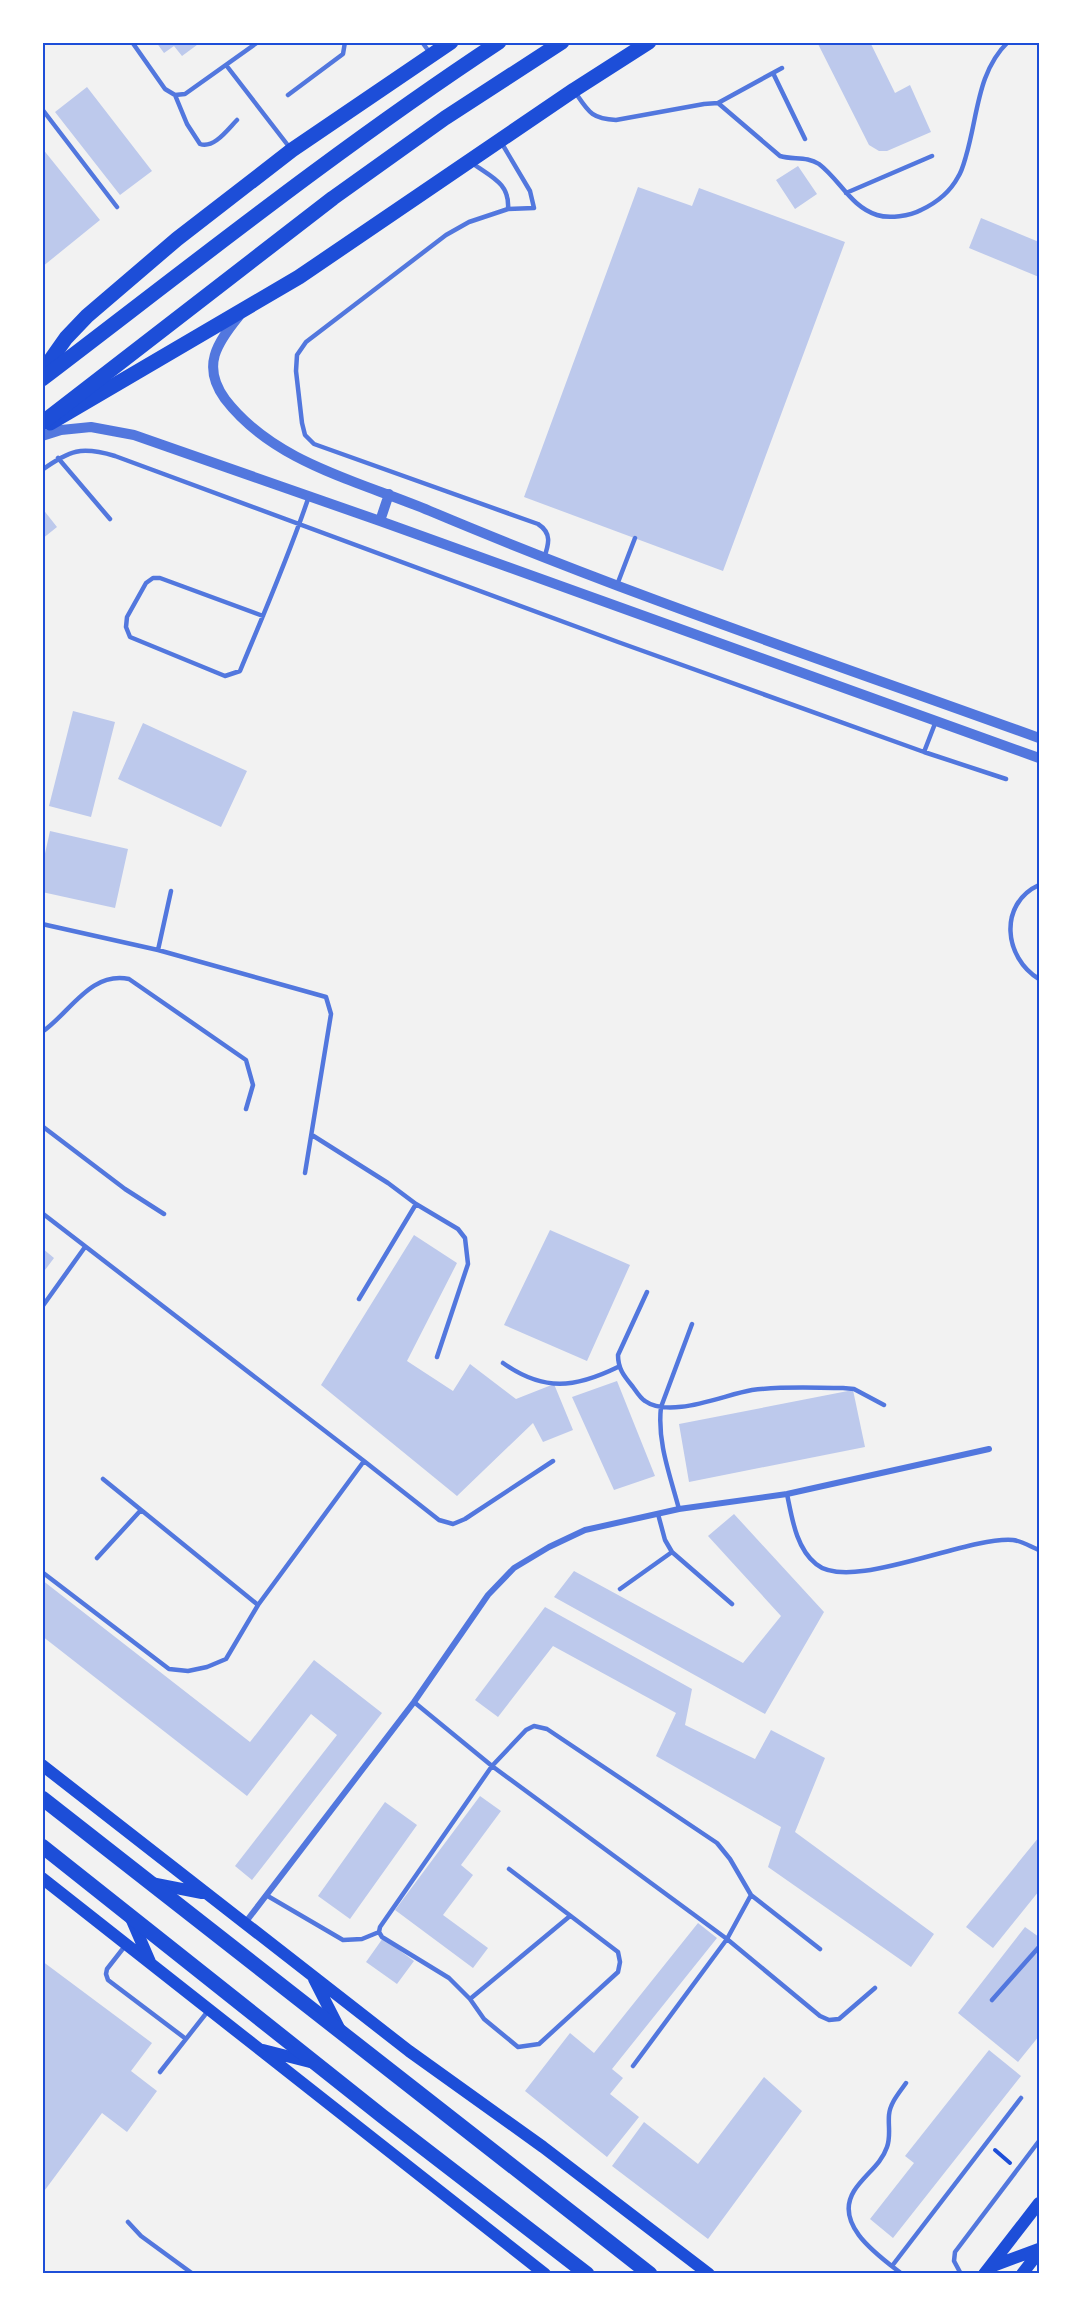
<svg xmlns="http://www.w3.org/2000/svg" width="1081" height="2316" font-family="'Source Sans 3',sans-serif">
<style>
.building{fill:#bdc9ec}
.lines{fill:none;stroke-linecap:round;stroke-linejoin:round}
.path{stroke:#1d4ed8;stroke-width:4}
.service{stroke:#5277de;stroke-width:4.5}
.minor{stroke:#5277de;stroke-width:6}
.tertiary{stroke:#5277de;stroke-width:10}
.secondary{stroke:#1d4ed8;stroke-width:12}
.primary{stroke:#1d4ed8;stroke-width:15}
.trunk{stroke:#1d4ed8;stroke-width:15}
.neatline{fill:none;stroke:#1d4ed8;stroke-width:2}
</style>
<rect width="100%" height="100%" fill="#f2f2f2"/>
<path class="building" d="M 156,42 L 201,42 L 182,56 L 174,46 L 164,53 Z
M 817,42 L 870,42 L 895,93 L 910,85 L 931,132 L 887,151 L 879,151 L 869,145 Z
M 87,87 L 152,171 L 120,195 L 55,112 Z
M 42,148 L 100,220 L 42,267 Z
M 798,166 L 817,194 L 795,209 L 776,180 Z
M 638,187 L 692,206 L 699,188 L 845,242 L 723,571 L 524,497 Z
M 981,218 L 1039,242 L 1039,277 L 969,248 Z
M 42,508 L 57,527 L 42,539 Z
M 73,711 L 115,722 L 91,817 L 49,806 Z
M 143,723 L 247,771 L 221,827 L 118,779 Z
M 50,831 L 128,849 L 115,908 L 42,892 L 42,867 Z
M 550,1230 L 630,1265 L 587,1361 L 504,1325 Z
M 414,1235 L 457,1263 L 407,1361 L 453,1391 L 470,1364 L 516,1399 L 554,1384 L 573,1430 L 543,1442 L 533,1423 L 457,1496 L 321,1385 Z
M 42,1248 L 54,1258 L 42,1274 Z
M 617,1381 L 655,1476 L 614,1490 L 572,1397 Z
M 853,1390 L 865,1447 L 689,1482 L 679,1424 Z
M 734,1514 L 824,1612 L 765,1714 L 554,1597 L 574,1571 L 743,1663 L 781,1616 L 708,1536 Z
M 42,1580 L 250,1742 L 314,1660 L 382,1713 L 252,1880 L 235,1866 L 337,1735 L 311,1714 L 247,1796 L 42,1636 Z
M 545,1607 L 692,1689 L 685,1725 L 755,1759 L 771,1730 L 825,1758 L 795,1832 L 934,1934 L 911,1967 L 768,1867 L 781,1827 L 656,1756 L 676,1713 L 553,1646 L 498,1717 L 475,1700 Z
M 480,1796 L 501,1811 L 461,1865 L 473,1875 L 443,1915 L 488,1948 L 473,1968 L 395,1910 Z
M 385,1802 L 417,1825 L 350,1919 L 318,1896 Z
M 1039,1837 L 1039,1891 L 993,1948 L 966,1927 Z
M 698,1923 L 717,1938 L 612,2069 L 623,2078 L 610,2094 L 639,2117 L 607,2157 L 525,2091 L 570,2033 L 594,2053 Z
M 1025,1927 L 1039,1937 L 1039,2036 L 1018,2062 L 958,2013 Z
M 383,1938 L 414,1961 L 397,1984 L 366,1962 Z
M 42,1961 L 152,2043 L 131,2071 L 157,2091 L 127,2132 L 102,2113 L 42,2194 Z
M 989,2050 L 1021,2076 L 893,2238 L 870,2219 L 914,2163 L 905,2156 Z
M 764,2077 L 802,2111 L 708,2239 L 612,2166 L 644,2122 L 698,2164 Z"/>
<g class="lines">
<path class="path" d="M 995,2150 L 1010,2163"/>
<path class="service" d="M 132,42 L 165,89 L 175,95 L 185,94 L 258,42
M 422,42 L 430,53
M 226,65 L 290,148
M 773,73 L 805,139
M 575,92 C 588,111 591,119 616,120 L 704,104 L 718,103 L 780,156 C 793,160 807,156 819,164 C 840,180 851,207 877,215 C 889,219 910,216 921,210 C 936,203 950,192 958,177 C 962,171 964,163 966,156 C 978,116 977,72 1008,42
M 175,95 L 187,124 L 200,144 C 214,149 228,129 237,120
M 288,95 L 343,54 L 345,42
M 718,103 L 782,68
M 42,109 L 117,207
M 501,142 L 530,191 L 534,208 L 508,209
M 472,163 C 491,177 510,183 508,209 L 469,222 L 446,235 L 306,342 L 297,355 L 296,371 L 302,423 L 305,435 L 314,444 L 538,524 C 552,533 549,544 544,558
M 846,193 L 932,156
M 58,458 L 110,519
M 42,470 C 70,450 81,446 115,456 L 618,642 L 924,752 L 1006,779
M 617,585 L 635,538
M 263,616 L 160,578 L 153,578 L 146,583 L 127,617 L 126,627 L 130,637 L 225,676 L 240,671 C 264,613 289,556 309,496
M 924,752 L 936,721
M 1039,885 C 998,904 1004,958 1039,979
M 42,924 L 158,950 L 326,997 L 331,1014 L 305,1173
M 158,950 L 171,891
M 42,1032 C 70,1013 90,971 129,979 L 246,1060 L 253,1085 L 246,1109
M 42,1126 L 125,1189 L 164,1214
M 312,1135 L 388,1183 L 416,1204 L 458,1229 L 465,1238 L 468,1264 L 437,1357
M 42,1213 L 364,1461 L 258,1605 L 226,1659 L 207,1667 L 188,1671 L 169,1669 L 42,1572
M 647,1292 L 618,1355 C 618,1369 624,1376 633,1387 C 636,1391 640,1398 645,1401 C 670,1419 723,1395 752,1390 C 782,1386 813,1388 843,1388 L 854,1389 L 884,1405
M 359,1299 L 416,1204
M 42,1307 L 85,1247
M 503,1363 C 544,1392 575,1388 618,1367
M 364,1461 L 439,1520 L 453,1524 L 465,1519 L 553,1461
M 103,1479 L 258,1605
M 787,1494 C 792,1518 796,1548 816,1564 C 850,1593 966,1536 1013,1540 C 1022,1541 1031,1547 1039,1550
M 679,1509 C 670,1475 657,1442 661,1407 L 692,1324
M 658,1514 L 665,1540 L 672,1552 L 732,1604
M 97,1558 L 141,1510
M 620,1589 L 672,1552
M 414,1702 L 492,1766 L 727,1939 L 633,2066
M 509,1869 L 618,1952 L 620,1962 L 618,1972 L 539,2044 L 518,2047 L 484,2019 L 470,1999 L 449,1978 L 382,1937 L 379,1932 L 380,1927 L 492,1766 L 526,1730 L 534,1726 L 547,1729 L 717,1843 L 730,1859 L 751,1895 L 820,1949
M 266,1895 L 343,1940 L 362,1939 L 379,1932
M 751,1895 L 727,1939 L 820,2016 L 829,2020 L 839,2019 L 875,1988
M 125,1946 L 107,1969 L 106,1974 L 108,1980 L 186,2039
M 470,1999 L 570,1916
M 992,2000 L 1039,1947
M 160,2072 L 208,2011
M 128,2222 L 141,2236 L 193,2274
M 892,2266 L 1021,2098
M 902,2274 C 879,2256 833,2225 854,2191 C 864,2175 881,2165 887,2147 C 891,2136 888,2126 889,2115 C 890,2103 899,2093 906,2083
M 961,2274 L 954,2261 L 955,2252 L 1039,2141"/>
<path class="minor" d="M 245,1923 L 414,1702 L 488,1595 L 514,1568 L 549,1547 L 585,1530 L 679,1509 L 787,1494 L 989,1449"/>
<path class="tertiary" d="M 239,316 C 217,343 201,366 225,399 C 274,463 359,481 430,511 C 629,595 835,664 1039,738
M 42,436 L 61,430 L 91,427 L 134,435 L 380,521 L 1039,758
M 380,521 L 389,494"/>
<path class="secondary" d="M 42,1765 L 409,2051 L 543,2147 L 709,2274
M 42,1878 L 545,2274
M 151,1883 L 202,1893
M 131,1918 L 150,1962
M 314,1979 L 340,2030
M 263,2050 L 314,2063
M 990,2267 L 1039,2249
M 984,2274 L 1039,2203
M 1022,2274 L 1039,2252"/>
<path class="primary" d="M 42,372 L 66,338 L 87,316 L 177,239 L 292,150 L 451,42
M 50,423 L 299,277 L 574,90 L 649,42
M 42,1798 L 650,2274
M 42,1846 L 382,2116 L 587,2274"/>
<path class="trunk" d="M 42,379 C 193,264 341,146 499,42
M 42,423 L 333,198 L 445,118 L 562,42"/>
</g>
<rect width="1081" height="2316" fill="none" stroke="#ffffff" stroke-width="87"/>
<rect x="44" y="44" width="994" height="2228" class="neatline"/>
</svg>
